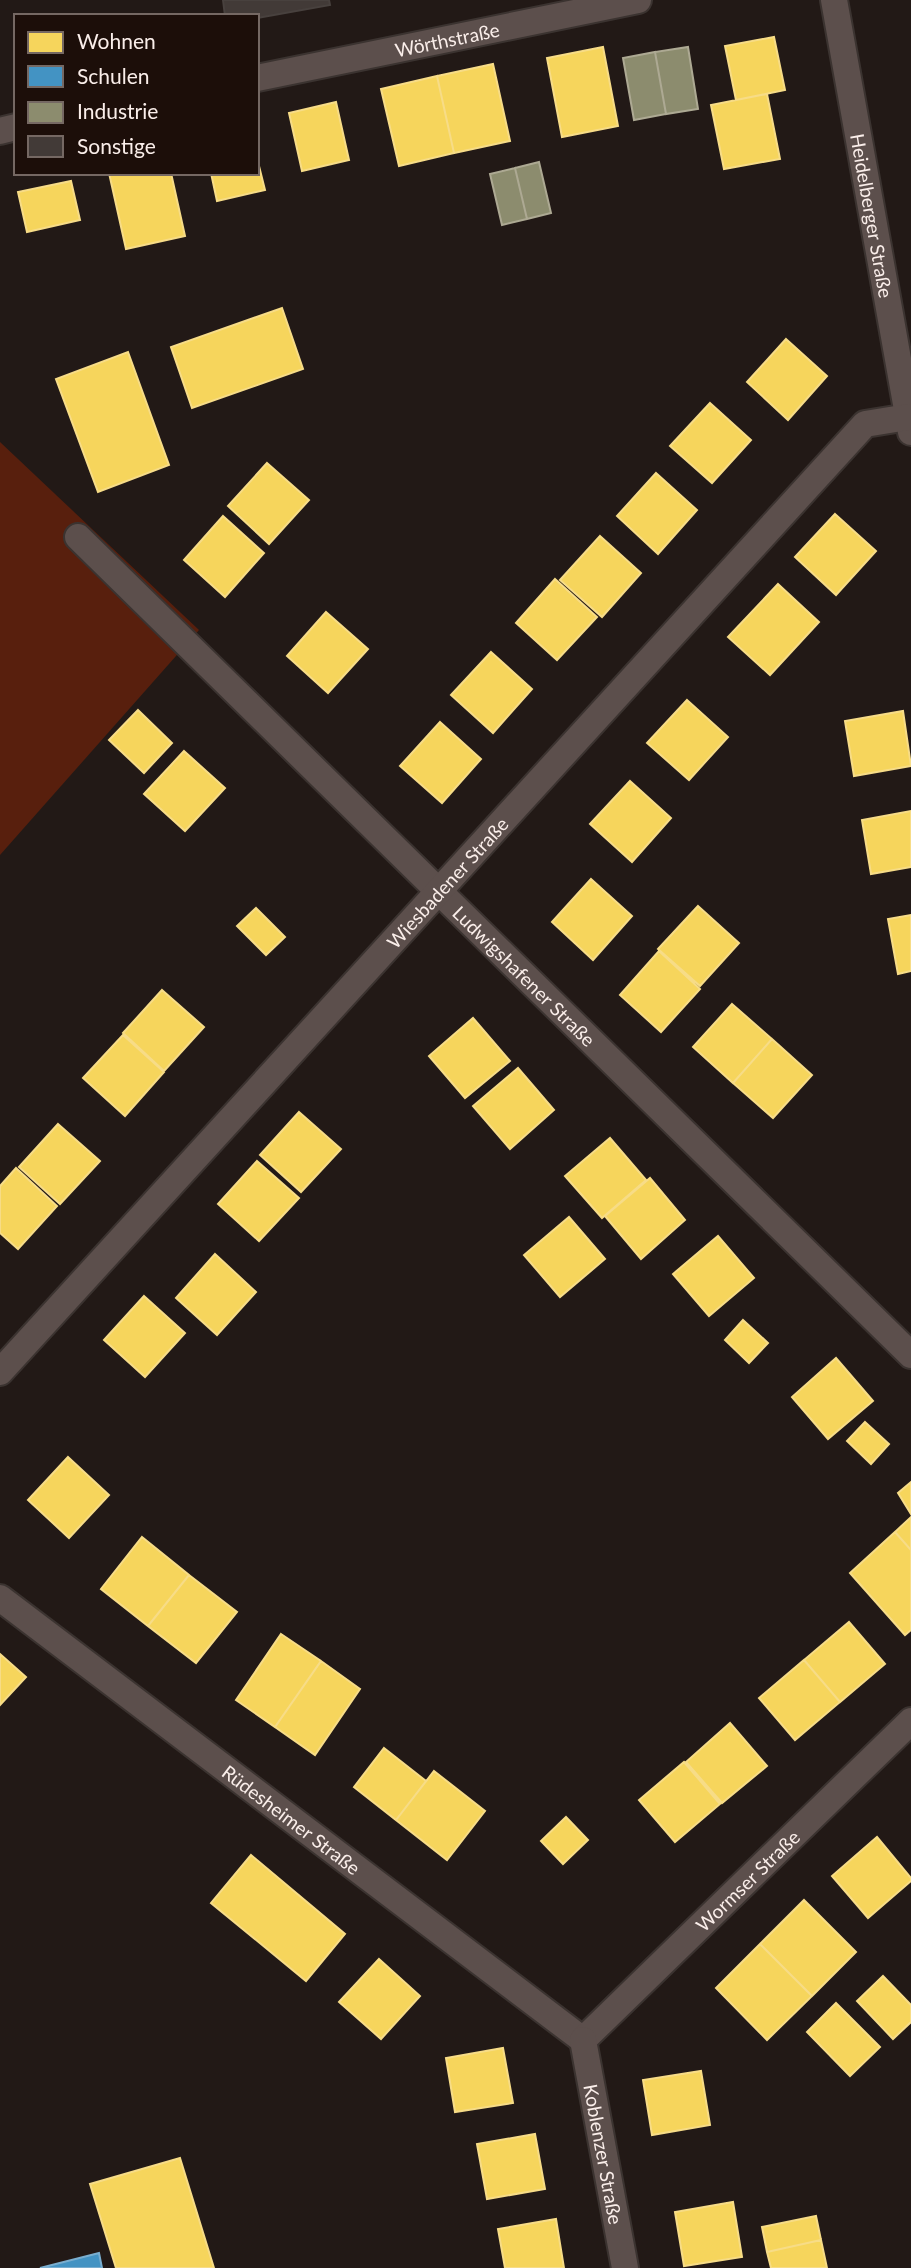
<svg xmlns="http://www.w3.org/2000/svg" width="911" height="2268" font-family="Lato,sans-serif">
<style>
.green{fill:#581f0d}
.homes{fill:#f6d55c;stroke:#f7dc87;stroke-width:2}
.schools{fill:#4393c3;stroke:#7aaecf;stroke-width:2}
.industry{fill:#8c8c6e;stroke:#ada993;stroke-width:2}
.building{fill:#423a37;stroke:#48413e;stroke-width:2}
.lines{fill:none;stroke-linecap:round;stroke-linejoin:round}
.minor-casing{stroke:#3b3330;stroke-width:30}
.minor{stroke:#5c4f4c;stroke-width:26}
.labels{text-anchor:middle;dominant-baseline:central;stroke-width:7;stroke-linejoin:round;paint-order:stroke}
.street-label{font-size:19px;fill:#faeeea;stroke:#1c0e09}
</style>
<rect width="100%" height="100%" fill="#221916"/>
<path class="green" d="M 0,442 L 199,630 L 0,855 Z"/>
<path class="homes" d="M 774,37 L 785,90 L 736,100 L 725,46 Z
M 603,47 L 618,126 L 562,137 L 547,58 Z
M 493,64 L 510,141 L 454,153 L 437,76 Z
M 437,76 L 454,153 L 399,166 L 381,89 Z
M 767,94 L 780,159 L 724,169 L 711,105 Z
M 336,102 L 349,160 L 302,171 L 289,113 Z
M 257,158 L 265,190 L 217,201 L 211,173 L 257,173 Z
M 109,173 L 171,173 L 185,236 L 126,249 Z
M 71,181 L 80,220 L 27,232 L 18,192 Z
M 282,308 L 303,369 L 192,408 L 171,347 Z
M 786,339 L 827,376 L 788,420 L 747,382 Z
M 128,352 L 169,465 L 98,492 L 56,379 Z
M 710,403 L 751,440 L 712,483 L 670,446 Z
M 267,463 L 309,500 L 269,544 L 228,506 Z
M 656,473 L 697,510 L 658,554 L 617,516 Z
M 835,514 L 876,551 L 836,595 L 795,557 Z
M 223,516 L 264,553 L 225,597 L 184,560 Z
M 600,536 L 641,573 L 602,617 L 560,580 Z
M 555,579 L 597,617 L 557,660 L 516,623 Z
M 778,584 L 819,622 L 770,675 L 728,637 Z
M 326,612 L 368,649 L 328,693 L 287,656 Z
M 491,652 L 532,689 L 493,733 L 451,695 Z
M 687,700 L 728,737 L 689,780 L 647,743 Z
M 138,710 L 172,743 L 144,773 L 109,740 Z
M 903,711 L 911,766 L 854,776 L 845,721 Z
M 440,722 L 481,759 L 442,803 L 400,766 Z
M 184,751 L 225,788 L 185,831 L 144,794 Z
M 630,781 L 671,818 L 632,862 L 590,824 Z
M 911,811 L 911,867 L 871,874 L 862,820 Z
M 591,879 L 632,916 L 593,960 L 552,922 Z
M 698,906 L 739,943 L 700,986 L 658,949 Z
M 256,908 L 285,937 L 266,955 L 237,926 Z
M 911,915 L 911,971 L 898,974 L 888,919 Z
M 659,951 L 700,989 L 661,1032 L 620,995 Z
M 162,990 L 204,1027 L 164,1071 L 123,1033 Z
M 732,1004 L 772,1039 L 733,1083 L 693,1047 Z
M 473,1018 L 510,1061 L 465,1098 L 429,1056 Z
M 123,1035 L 164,1072 L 125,1116 L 83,1078 Z
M 772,1039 L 812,1075 L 773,1118 L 733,1083 Z
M 518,1068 L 554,1110 L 510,1149 L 473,1106 Z
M 299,1112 L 341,1149 L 301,1192 L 260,1155 Z
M 58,1124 L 100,1161 L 60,1204 L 19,1167 Z
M 610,1138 L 646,1180 L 602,1218 L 565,1176 Z
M 257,1161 L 299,1198 L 259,1241 L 218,1204 Z
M 16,1168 L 57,1206 L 18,1249 L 0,1233 L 0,1186 Z
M 650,1178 L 685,1220 L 641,1259 L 605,1216 Z
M 569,1217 L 605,1259 L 560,1297 L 524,1255 Z
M 718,1236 L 754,1278 L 709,1316 L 673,1274 Z
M 215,1254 L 256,1292 L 217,1335 L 176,1298 Z
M 144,1296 L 185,1333 L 145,1377 L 104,1340 Z
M 743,1320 L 768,1343 L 749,1363 L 725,1340 Z
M 836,1358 L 873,1401 L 828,1439 L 792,1397 Z
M 865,1422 L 889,1444 L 871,1464 L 847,1441 Z
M 68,1457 L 109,1495 L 69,1538 L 28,1500 Z
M 911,1482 L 911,1514 L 898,1493 Z
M 911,1517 L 911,1550 L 895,1532 Z
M 895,1532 L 911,1550 L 911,1630 L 905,1635 L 850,1573 Z
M 142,1537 L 189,1575 L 148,1626 L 101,1589 Z
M 189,1575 L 237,1612 L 196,1663 L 148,1626 Z
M 849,1622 L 885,1664 L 840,1702 L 804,1660 Z
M 281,1634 L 321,1661 L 275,1727 L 236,1700 Z
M 0,1654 L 26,1677 L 0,1705 Z
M 804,1660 L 840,1702 L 795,1740 L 759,1698 Z
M 321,1661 L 360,1689 L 315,1755 L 275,1727 Z
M 730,1723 L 767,1766 L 722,1803 L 686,1762 Z
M 384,1748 L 426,1781 L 396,1820 L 354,1787 Z
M 684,1762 L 720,1804 L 675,1842 L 639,1800 Z
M 434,1771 L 485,1811 L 447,1860 L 396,1820 Z
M 566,1817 L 588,1840 L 563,1864 L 541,1841 Z
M 877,1837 L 911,1878 L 911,1881 L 868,1918 L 832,1876 Z
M 251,1855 L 345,1934 L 306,1981 L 211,1903 Z
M 804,1900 L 856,1952 L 812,1996 L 760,1944 Z
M 760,1944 L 812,1996 L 767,2040 L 716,1988 Z
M 379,1959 L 420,1996 L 381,2039 L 339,2002 Z
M 883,1976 L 911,2005 L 911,2022 L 893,2039 L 857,2001 Z
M 836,2003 L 880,2047 L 850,2076 L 807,2032 Z
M 503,2048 L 513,2103 L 455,2112 L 446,2058 Z
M 701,2071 L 710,2125 L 652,2135 L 643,2080 Z
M 535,2134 L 545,2189 L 487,2199 L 477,2144 Z
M 180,2158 L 214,2268 L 116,2268 L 90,2184 Z
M 733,2202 L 742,2257 L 684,2266 L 675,2212 Z
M 816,2216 L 821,2240 L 767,2252 L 762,2227 Z
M 556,2219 L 564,2268 L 505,2268 L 498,2229 Z
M 821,2240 L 827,2268 L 771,2268 L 767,2252 Z"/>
<path class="schools" d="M 99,2253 L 102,2268 L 40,2268 Z"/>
<path class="industry" d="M 688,47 L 698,109 L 666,114 L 655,52 Z
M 655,52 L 666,114 L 634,120 L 623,58 Z
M 539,162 L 551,213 L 527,219 L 515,168 Z
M 515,168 L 527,219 L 502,225 L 490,174 Z"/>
<path class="building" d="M 223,0 L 329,0 L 330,5 L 257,18 L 257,16 L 225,16 Z"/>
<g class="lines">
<defs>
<g id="minor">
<path id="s1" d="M 834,0 L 911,432"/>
<path id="s2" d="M 257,78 L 638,0"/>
<path d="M 0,131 L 16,127"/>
<path id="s3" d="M 78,537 L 911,1355"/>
<path id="s4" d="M 0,1372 L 865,424 L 908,417"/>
<path id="s5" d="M 0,1598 L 583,2040"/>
<path id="s6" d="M 583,2040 L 911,1721"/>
<path id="s7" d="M 583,2040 L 625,2268"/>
</g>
</defs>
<use href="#minor" class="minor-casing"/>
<use href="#minor" class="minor"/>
</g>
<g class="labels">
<g class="street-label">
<text stroke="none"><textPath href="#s2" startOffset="194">Wörthstraße</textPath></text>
<text stroke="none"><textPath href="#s1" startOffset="219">Heidelberger Straße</textPath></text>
<text stroke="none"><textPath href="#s4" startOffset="663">Wiesbadener Straße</textPath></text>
<text stroke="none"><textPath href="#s3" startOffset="626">Ludwigshafener Straße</textPath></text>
<text stroke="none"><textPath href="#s5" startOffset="366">Rüdesheimer Straße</textPath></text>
<text stroke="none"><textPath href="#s6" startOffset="229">Wormser Straße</textPath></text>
<text stroke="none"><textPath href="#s7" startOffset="116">Koblenzer Straße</textPath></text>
</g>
</g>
<rect x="14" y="14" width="245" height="161" fill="#1c0e09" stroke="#756863" stroke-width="2"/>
<rect x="28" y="32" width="35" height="21" fill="#f6d55c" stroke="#756863" stroke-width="2"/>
<text x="77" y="49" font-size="21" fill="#faeeea">Wohnen</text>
<rect x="28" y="66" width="35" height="21" fill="#4393c3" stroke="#756863" stroke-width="2"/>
<text x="77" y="84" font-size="21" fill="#faeeea">Schulen</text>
<rect x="28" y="102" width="35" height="21" fill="#8c8c6e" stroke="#756863" stroke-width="2"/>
<text x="77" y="119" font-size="21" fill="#faeeea">Industrie</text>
<rect x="28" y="136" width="35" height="21" fill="#423a37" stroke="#756863" stroke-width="2"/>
<text x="77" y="154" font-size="21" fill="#faeeea">Sonstige</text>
</svg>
